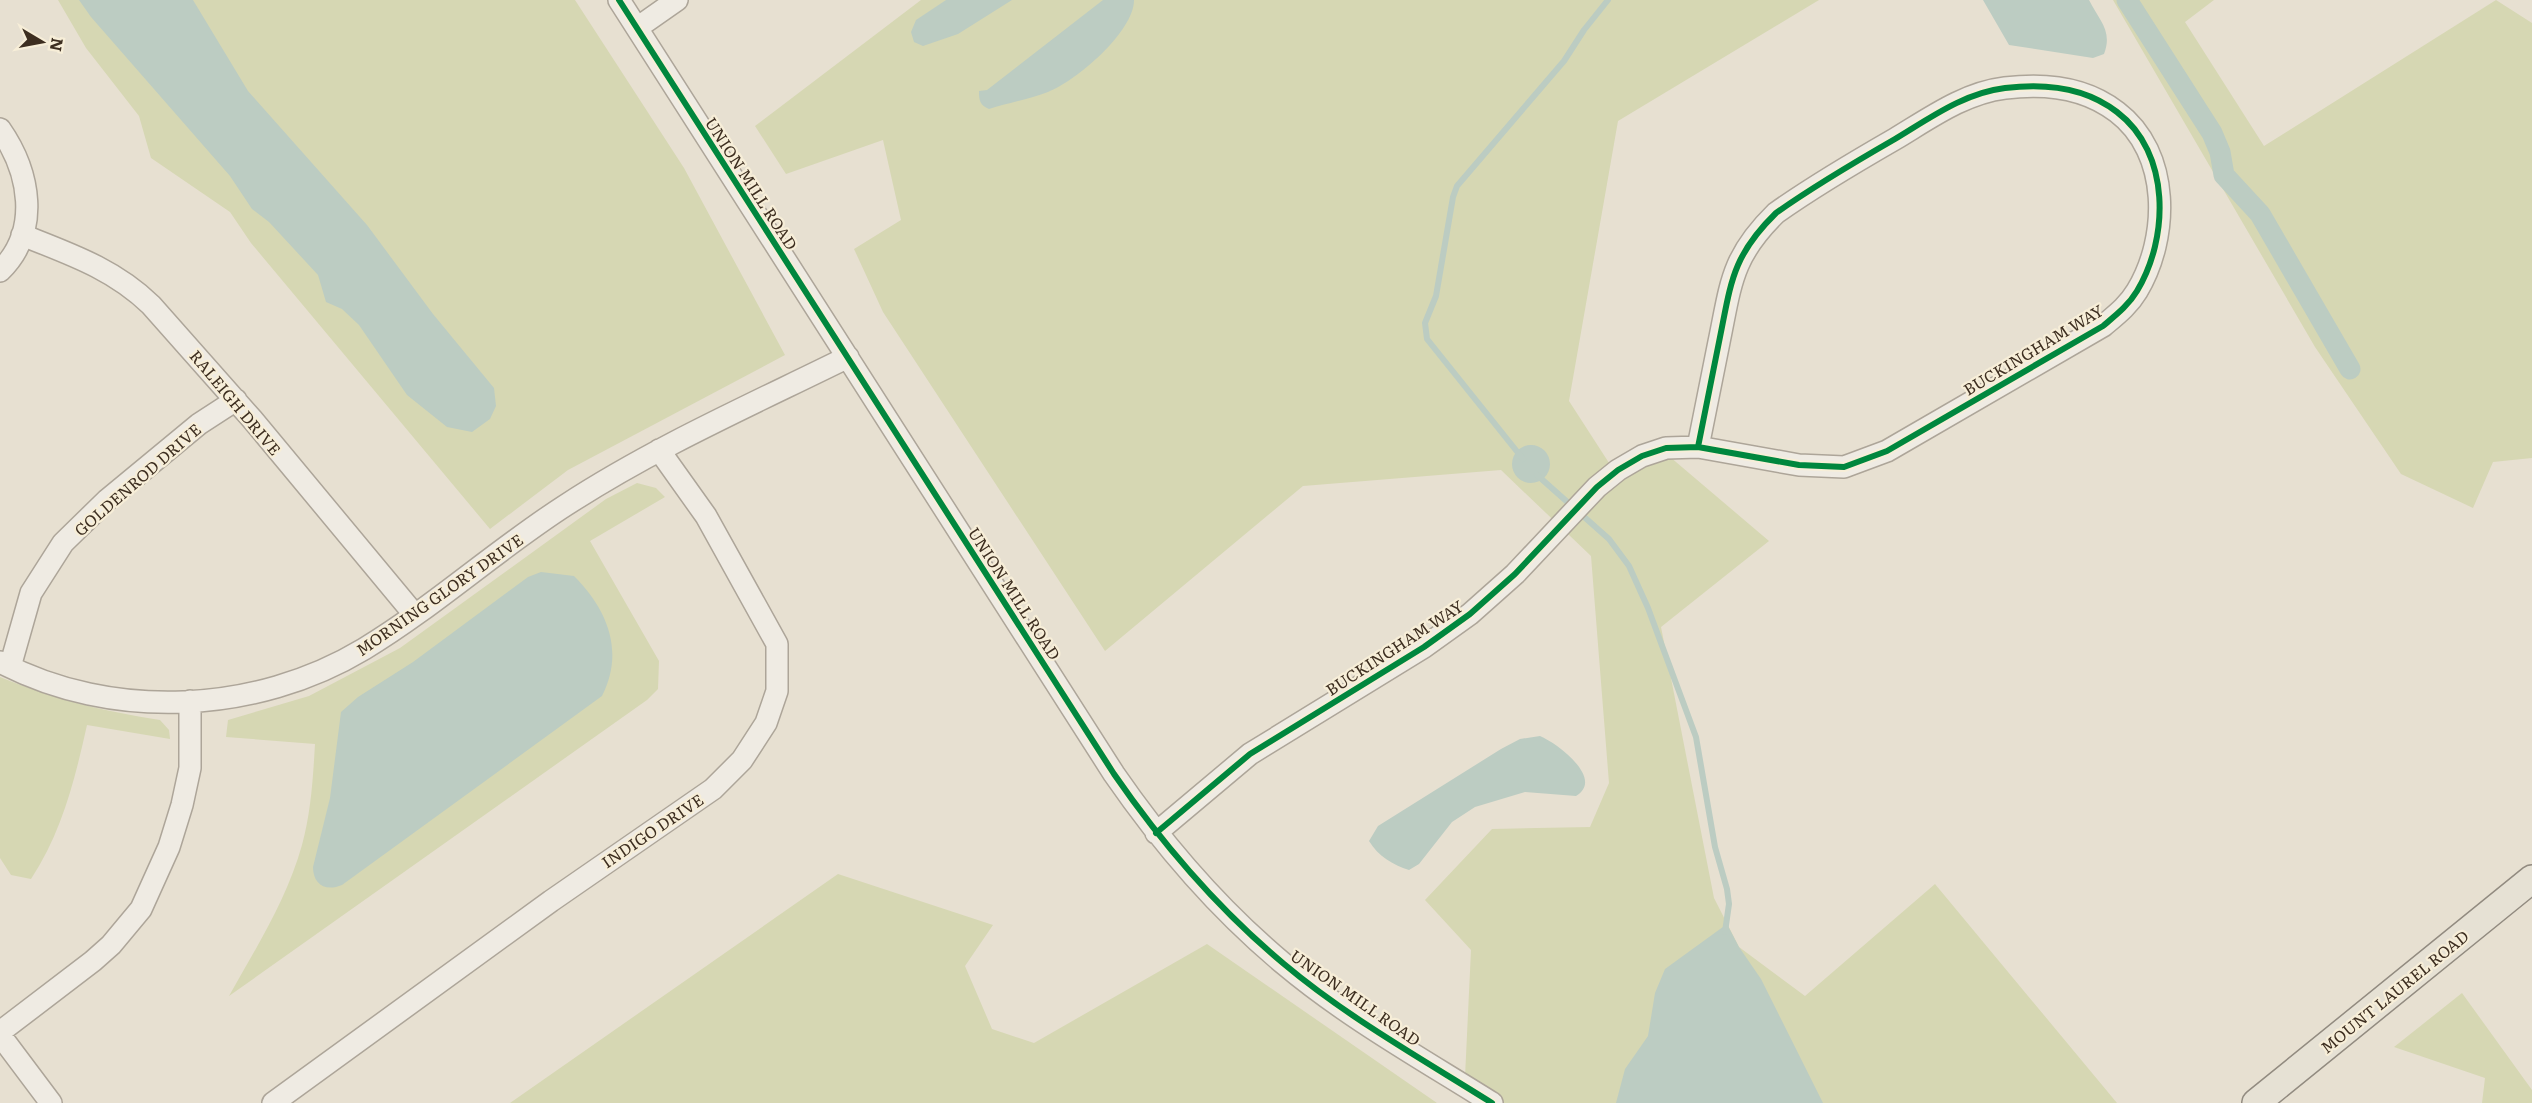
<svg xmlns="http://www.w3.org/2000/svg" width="2532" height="1103" font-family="Literata,serif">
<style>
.green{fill:#d6d7b3}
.water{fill:#bcccc2}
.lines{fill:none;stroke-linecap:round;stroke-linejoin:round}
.stream{stroke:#bcccc2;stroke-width:6}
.canal{stroke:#bcccc2;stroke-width:21}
.minor-casing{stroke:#ada599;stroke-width:24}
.major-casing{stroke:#928b80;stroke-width:30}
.minor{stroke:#efebe3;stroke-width:21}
.major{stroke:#e6e1d4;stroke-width:27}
.cycleway-casing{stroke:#f7eed8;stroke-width:10}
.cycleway{stroke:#00873e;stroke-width:6}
.labels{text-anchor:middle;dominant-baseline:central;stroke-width:4.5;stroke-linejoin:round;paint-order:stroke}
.street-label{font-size:16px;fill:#3d2e20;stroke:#f7eed8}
</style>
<rect width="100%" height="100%" fill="#e7e0d1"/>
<path class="green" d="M 58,0 L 575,0 L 684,168 L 785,355 L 568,470 L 490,529 L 251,243 L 230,212 L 151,158 L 139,116 L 86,48 Z
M 921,0 L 1819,0 L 1618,121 L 1569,401 L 1611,466 L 1656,445 L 1769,541 L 1661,627 L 1714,898 L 1739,947 L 1805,996 L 1935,884 L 2117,1103 L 1504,1103 L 1465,1077 L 1471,950 L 1425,900 L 1492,829 L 1590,827 L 1609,783 L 1591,556 L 1501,470 L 1303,486 L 1105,651 L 883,312 L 854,249 L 901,220 L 883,140 L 786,174 L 755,126 Z
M 2113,0 L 2214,0 L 2185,22 L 2264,146 L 2496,0 L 2532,23 L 2532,458 L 2493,462 L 2473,508 L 2401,474 L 2315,347 Z
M 637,483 L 656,488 L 665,497 L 590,541 L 659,661 L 658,689 L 647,700 L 229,996 C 256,948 287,899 302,845 C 311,812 313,778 315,744 L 226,737 L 228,720 L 309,696 L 400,648 L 606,499 Z
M 0,677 C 54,699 102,711 160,720 L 169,730 L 170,739 L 87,725 C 75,779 62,832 31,879 L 11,875 L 0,858 Z
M 838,874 L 993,925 L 965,966 L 992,1029 L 1034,1043 L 1207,944 L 1437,1103 L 510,1103 Z
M 2462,993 L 2532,1090 L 2532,1103 L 2482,1103 L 2485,1078 L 2394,1047 Z"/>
<path class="water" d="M 79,0 L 193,0 L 248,91 L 367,225 L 433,314 L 494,388 L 496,406 L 490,419 L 472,432 L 447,427 L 407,395 L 359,325 L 342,309 L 326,302 L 318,275 L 269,222 L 252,209 L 230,176 L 91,17 Z
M 946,0 L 1012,0 L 958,34 L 923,46 L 914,42 L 911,32 L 916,20 Z
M 1103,0 L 1134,0 C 1134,32 1076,81 1048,92 C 1029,99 1008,103 989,109 C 980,105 979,101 979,91 L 987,90 Z
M 1983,0 L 2089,0 C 2099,20 2113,31 2104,54 L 2093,58 L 2009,45 Z
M1512 464a19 19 0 1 1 38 0a19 19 0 1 1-38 0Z
M 541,572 L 574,576 C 607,609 625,651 602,696 L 342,885 C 325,892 313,884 313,867 L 330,798 L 341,712 L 358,697 L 413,662 L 528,577 Z
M 1540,736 C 1557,743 1605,779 1576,796 L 1525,792 L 1475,807 L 1452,822 L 1419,864 L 1409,870 C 1393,865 1378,856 1369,841 L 1378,826 L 1501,749 L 1520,739 Z
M 1727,924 L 1739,947 L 1761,979 L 1823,1103 L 1616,1103 L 1625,1069 L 1648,1036 L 1655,993 L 1665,969 Z"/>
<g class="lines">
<path class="stream" d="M 1523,459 L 1427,339 L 1425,323 L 1436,296 L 1453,197 L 1457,186 L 1564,61 L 1584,30 L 1608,0
M 1537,475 L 1609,539 L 1629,566 L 1648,608 L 1696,737 L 1715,847 L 1727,889 L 1729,904 L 1725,932"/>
<path class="canal" d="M 2127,0 L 2212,133 L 2220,152 L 2224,175 L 2260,214 L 2350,369"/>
<defs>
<path id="minor" d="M 619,0 L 1114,774 C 1163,845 1218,909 1284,964 C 1347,1017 1422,1059 1492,1103
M 637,28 L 677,0
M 0,129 C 30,172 41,231 0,271
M 22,235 C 70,254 114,269 151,305 L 252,419 L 414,614
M 0,662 C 112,721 256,714 364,649 C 435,606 496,550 566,505 C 655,447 753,404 848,357
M 10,667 L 31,593 L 63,543 L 107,500 L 199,424 L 236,400
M 1156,833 L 1250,754 L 1424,647 L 1470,614 L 1515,574 L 1597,487 L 1618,470 L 1642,456 L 1666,448 L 1698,447 L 1799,465 L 1844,467 L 1887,451 L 2103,326 C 2116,315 2128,306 2137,291 C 2169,238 2171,153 2117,112 C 2085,87 2045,83 2005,88 C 1964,93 1930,118 1895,139 C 1855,162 1814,186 1776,213 C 1731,257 1731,284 1719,342 C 1712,377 1705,412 1698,447
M 0,1032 L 93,961 L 111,945 L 141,909 L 169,847 L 182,805 L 190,768 L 190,701
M 0,1035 L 51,1103
M 273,1103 L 551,901 L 713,789 L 742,760 L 766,723 L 777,691 L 777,644 L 706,516 L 659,450"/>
<path id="major" d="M 2256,1103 L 2532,879"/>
</defs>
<use href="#minor" class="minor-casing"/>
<use href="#major" class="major-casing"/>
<use href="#minor" class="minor"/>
<use href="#major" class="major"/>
<defs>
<path id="cycleway" d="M 619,0 L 1114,774 C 1163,845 1218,909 1284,964 C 1347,1017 1422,1059 1492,1103
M 1156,833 L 1250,754 L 1424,647 L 1470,614 L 1515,574 L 1597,487 L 1618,470 L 1642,456 L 1666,448 L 1698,447 L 1799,465 L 1844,467 L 1887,451 L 2103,326 C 2116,315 2128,306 2137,291 C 2169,238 2171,153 2117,112 C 2085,87 2045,83 2005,88 C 1964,93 1930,118 1895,139 C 1855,162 1814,186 1776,213 C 1731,257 1731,284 1719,342 C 1712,377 1705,412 1698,447"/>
</defs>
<use href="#cycleway" class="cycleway-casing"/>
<use href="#cycleway" class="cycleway"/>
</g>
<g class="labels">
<g class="street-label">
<text transform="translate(752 183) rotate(57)">UNION MILL ROAD</text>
<text transform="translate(2033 349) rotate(-31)">BUCKINGHAM WAY</text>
<text transform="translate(236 402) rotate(50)">RALEIGH DRIVE</text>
<text transform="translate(137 479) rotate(-41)">GOLDENROD DRIVE</text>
<text transform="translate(1015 593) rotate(57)">UNION MILL ROAD</text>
<text transform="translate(439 594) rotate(-35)">MORNING GLORY DRIVE</text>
<text transform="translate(1394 647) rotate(-33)">BUCKINGHAM WAY</text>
<text transform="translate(652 830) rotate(-34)">INDIGO DRIVE</text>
<text transform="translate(2394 991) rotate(-39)">MOUNT LAUREL ROAD</text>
<text transform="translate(1356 997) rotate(35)">UNION MILL ROAD</text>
</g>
</g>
<g transform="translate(42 42) rotate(100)" stroke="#f7eed8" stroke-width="4.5" paint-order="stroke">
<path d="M0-4.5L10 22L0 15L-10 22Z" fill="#3d2e20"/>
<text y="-9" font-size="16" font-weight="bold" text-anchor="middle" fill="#3d2e20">N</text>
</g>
</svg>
